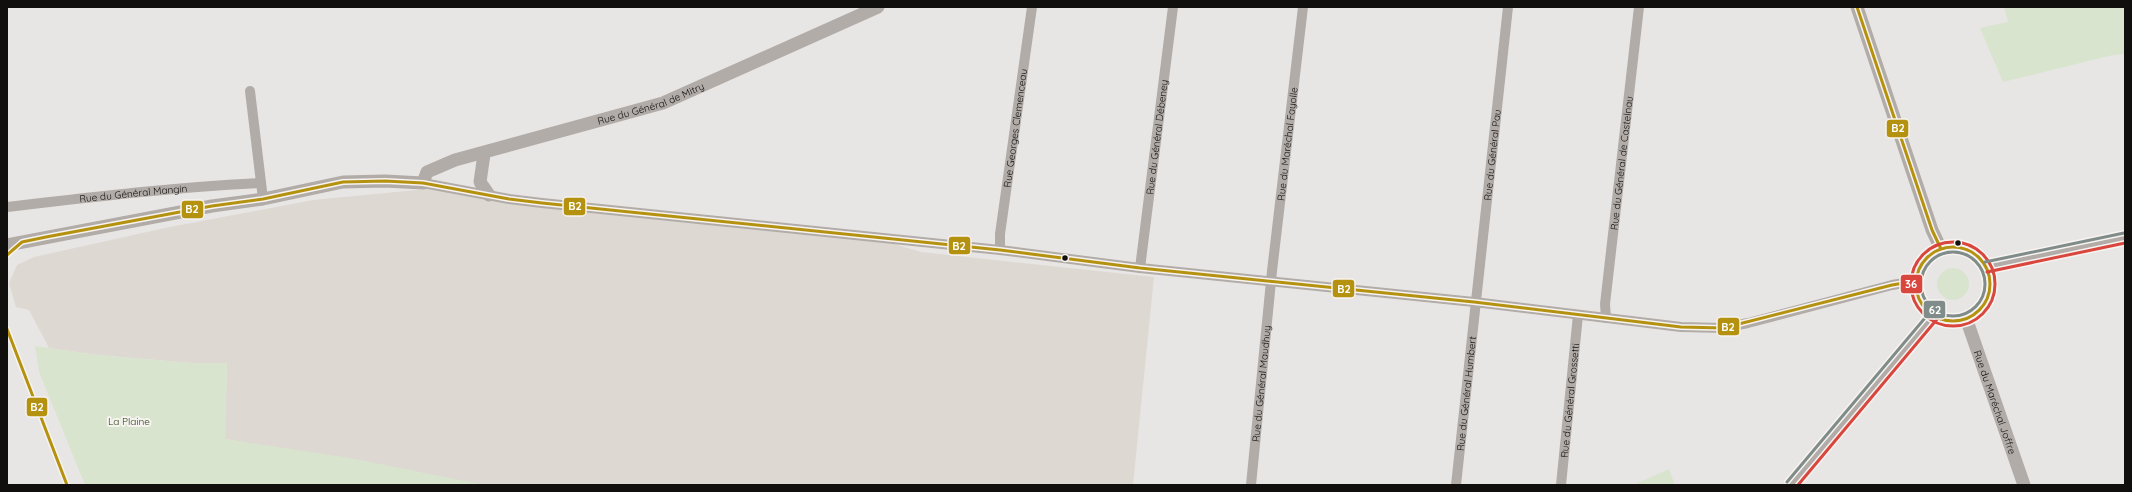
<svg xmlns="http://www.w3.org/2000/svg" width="2132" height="492" font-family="Quicksand,sans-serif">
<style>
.built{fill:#ddd8d2}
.green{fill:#d9e4cf}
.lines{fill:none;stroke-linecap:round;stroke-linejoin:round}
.minor{stroke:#b2aca8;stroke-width:10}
.tertiary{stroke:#b2aca8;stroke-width:13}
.bus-1-casing{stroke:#f7f3f0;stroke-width:6}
.bus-2-casing{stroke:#f7f3f0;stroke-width:6}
.bus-3-casing{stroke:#f7f3f0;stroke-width:6}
.bus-1{stroke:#b4920f;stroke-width:3}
.bus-2{stroke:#d9463e;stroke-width:3}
.bus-3{stroke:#808c89;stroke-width:3}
.bus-dot{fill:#100f0e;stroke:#f7f3f0;stroke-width:1.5}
.labels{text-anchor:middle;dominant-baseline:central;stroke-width:4;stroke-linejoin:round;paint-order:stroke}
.street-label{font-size:10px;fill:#100f0e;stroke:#f7f3f0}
.park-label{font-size:10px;fill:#25400d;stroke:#f7f3f0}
.line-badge{stroke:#f7f3f0;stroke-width:1.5}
.badge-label{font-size:11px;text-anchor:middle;font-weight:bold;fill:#fff}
</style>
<rect width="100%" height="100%" fill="#e8e6e4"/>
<path class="built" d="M 448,187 L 489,195 L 868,236 L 921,252 L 1154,277 L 1133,485 L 484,485 L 225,439 L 227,363 L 193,363 L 97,355 L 49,348 L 29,310 L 16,307 L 9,283 L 17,265 L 34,257 L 165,228 L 313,200 Z"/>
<path class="green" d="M 2004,7 L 2125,7 L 2125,54 L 2113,55 L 2003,82 L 1980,28 L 2008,22 Z
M1937 284a16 16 0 1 1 32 0a16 16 0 1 1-32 0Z
M 35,346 L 97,355 L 193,363 L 227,363 L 225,439 L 350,458 L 484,485 L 85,485 L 39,372 Z
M 1669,469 L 1675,485 L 1633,485 Z"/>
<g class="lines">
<g class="minor">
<path d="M 250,91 L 263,199"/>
<path d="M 423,183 L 509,199 L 542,203 L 1000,250 L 1140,268 L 1474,302 L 1681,327 L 1723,328 L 1748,323 L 1892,285 L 1916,281"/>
<path id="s1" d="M 7,207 C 92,197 176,187 261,183"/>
<path id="s2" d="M 1000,250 L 1000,234 L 1032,7"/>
<path id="s3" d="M 1140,268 L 1173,7"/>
<path id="s4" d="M 1606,318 L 1605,304 L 1639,7"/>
<path id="s5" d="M 1251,485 L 1272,271 L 1303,7"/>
<path id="s6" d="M 1456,485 L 1508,7"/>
<path id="s7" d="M 1561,485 L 1578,315"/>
</g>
<g class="tertiary">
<path d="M 1857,7 L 1932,230 L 1941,249"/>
<path d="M 484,154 L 480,182 L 489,195"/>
<path id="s8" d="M 7,245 L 212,206 L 263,199 L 343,182 L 385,181 L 423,183 L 427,172 L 455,160 L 663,103 L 878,7"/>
<circle cx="1953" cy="284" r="37"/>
<path d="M 1986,267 L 2125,238"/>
<path id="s9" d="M 1966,318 L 2024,485"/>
<path d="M 1791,485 L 1934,315"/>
</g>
<defs>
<path id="bus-1" d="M 1857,7 L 1932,230 L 1941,249
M1916 284a37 37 0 1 1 74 0a37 37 0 1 1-74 0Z
M 7,255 L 22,242 L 46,237 L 212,206 L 263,199 L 343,182 L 385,181 L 423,183 L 509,199 L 542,203 L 1000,250 L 1140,268 L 1474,302 L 1681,327 L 1723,328 L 1892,285 L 1916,281
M 7,329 L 67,485"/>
<path id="bus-2" d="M1911 284a42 42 0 1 1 84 0a42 42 0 1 1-84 0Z
M 1987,272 L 2125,243
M 1798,485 L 1938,318"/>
<path id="bus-3" d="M1921 284a32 32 0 1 1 64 0a32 32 0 1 1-64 0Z
M 1985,262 L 2124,233
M 1787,482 L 1930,312"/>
</defs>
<use href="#bus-1" class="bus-1-casing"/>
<use href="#bus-2" class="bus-2-casing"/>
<use href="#bus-3" class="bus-3-casing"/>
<use href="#bus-1" class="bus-1"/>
<use href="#bus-2" class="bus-2"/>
<use href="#bus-3" class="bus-3"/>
</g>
<g class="bus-dot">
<circle cx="1958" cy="243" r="3.5"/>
<circle cx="1065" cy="258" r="3.5"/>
</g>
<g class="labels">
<g class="street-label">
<text stroke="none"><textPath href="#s8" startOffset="668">Rue du Général de Mitry</textPath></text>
<text stroke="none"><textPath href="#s2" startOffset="123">Rue Georges Clemenceau</textPath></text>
<text stroke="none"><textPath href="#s3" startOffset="132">Rue du Général Débeney</textPath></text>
<text stroke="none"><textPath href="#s5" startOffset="343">Rue du Maréchal Fayolle</textPath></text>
<text stroke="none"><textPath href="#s6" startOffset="332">Rue du Général Pau</textPath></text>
<text stroke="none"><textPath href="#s4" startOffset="156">Rue du Général de Castelnau</textPath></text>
<text stroke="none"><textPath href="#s1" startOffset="127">Rue du Général Mangin</textPath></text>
<text stroke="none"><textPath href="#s5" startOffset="102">Rue du Général Maudhuy</textPath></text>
<text stroke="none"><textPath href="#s6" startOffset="92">Rue du Général Humbert</textPath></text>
<text stroke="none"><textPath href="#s7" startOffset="85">Rue du Général Grossetti</textPath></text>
<text stroke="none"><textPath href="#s9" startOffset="89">Rue du Maréchal Joffre</textPath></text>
</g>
<g class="park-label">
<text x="129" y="421">La Plaine</text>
</g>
</g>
<g class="line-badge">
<rect x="1886" y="119" width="23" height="19" rx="4" fill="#b4920f"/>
<rect x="563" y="197" width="23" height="19" rx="4" fill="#b4920f"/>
<rect x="181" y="200" width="23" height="19" rx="4" fill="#b4920f"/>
<rect x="948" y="236" width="23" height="19" rx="4" fill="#b4920f"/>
<rect x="1900" y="274" width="23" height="20" rx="4" fill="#d9463e"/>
<rect x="1332" y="279" width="23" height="19" rx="4" fill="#b4920f"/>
<rect x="1923" y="300" width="23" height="19" rx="4" fill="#808c89"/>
<rect x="1717" y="317" width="23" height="19" rx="4" fill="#b4920f"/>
<rect x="26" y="397" width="22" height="20" rx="4" fill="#b4920f"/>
</g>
<g class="badge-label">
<text x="1898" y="132">B2</text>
<text x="575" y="210">B2</text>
<text x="192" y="213">B2</text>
<text x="959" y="250">B2</text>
<text x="1911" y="288">36</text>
<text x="1344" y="293">B2</text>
<text x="1935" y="314">62</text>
<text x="1728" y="331">B2</text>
<text x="37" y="411">B2</text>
</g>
<rect width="2132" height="492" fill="none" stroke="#100f0e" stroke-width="16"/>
</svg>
